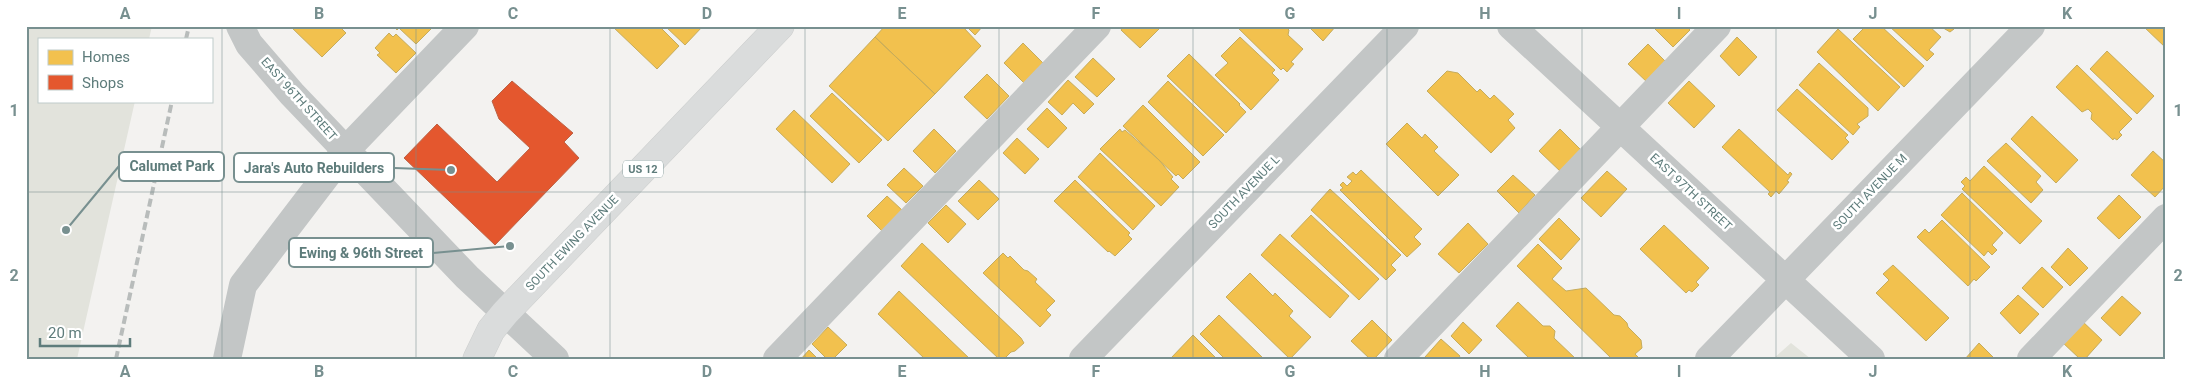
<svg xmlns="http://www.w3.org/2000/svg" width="2192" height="385" font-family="Roboto,sans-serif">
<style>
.green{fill:#e2e3dc}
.homes{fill:#f2c14e;stroke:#c6ac5c}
.shops{fill:#e4572e;stroke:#bc6245}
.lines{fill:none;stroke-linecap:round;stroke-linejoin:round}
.major-casing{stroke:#cccecd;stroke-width:29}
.minor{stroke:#c3c6c6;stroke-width:28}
.major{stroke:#dadcdc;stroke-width:28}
.rail{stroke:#b8bcbb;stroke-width:4;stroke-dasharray:8 4;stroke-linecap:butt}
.grid{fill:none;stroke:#789090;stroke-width:1;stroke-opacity:0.55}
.labels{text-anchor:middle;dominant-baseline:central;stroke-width:5;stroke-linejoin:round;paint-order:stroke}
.shield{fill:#fff;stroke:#8ea3a3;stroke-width:1}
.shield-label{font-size:11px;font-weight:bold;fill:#5e7c7b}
.street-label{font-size:12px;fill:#5e7c7b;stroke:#fff}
.leader{fill:none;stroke:#789090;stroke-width:2}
.callout-dot{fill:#789090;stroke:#fff;stroke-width:2}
.callout{fill:#fff;stroke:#789090;stroke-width:2}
.callout-label{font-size:14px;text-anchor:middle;font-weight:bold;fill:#5e7c7b}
.neatline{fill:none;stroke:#789090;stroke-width:2}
.grid-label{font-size:16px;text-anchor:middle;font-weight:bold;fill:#789090}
</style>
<rect width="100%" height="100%" fill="#f3f2f0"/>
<path class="green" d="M 26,26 L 152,26 L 149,39 L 39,39 L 39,101 L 135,101 L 77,359 L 26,359 Z
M 1791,343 L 1811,359 L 1773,359 Z"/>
<path class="homes" d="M 290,26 L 339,26 L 346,33 L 322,57 Z
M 393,26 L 434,26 L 416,44 L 399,28 L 397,30 Z
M 612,26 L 659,26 L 679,46 L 657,69 Z
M 665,26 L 703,26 L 685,45 Z
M 885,26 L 962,26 L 981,46 L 935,94 L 875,37 Z
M 966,26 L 983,26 L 975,35 Z
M 1124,26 L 1157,26 L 1160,28 L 1140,48 L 1121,30 Z
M 1236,26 L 1285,26 L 1289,30 L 1288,35 L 1303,49 L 1291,62 L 1294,64 L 1287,72 L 1283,68 L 1281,70 Z
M 1308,26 L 1336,26 L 1323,41 Z
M 1652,26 L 1686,26 L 1690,30 L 1673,47 Z
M 1866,26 L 1881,26 L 1924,66 L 1904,87 L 1853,39 Z
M 1889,26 L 1929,26 L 1941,37 L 1929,50 L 1934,54 L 1927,61 Z
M 1940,26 L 1951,26 L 1954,29 L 1950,32 Z
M 2143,26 L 2166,26 L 2166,48 Z
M 1838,29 L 1900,87 L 1878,111 L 1817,52 Z
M 389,33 L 393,37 L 396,34 L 416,53 L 396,73 L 377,55 L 380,53 L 375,48 Z
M 875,37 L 935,94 L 888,141 L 829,86 Z
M 1240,37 L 1275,70 L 1272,73 L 1279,80 L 1251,110 L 1215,75 L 1228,63 L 1221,56 Z
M 1737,37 L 1757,57 L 1739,76 L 1720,56 Z
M 1023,43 L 1043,63 L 1024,83 L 1004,63 Z
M 1648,44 L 1667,63 L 1648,83 L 1628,64 Z
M 2107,51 L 2154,96 L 2137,114 L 2090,69 Z
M 1189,54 L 1240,104 L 1239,105 L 1246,112 L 1226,133 L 1167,76 Z
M 1093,58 L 1115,79 L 1097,97 L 1075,77 Z
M 1819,63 L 1868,108 L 1868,116 L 1857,124 L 1860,127 L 1853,135 L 1799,85 Z
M 2077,65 L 2132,119 L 2119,132 L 2122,135 L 2117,140 L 2114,138 L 2113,140 L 2091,119 L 2092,113 L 2088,109 L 2082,112 L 2056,87 Z
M 1447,71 L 1458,73 L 1477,92 L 1480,89 L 1490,99 L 1494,95 L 1514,114 L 1508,120 L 1515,128 L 1491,153 L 1427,91 Z
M 987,74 L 1009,96 L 987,119 L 964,97 Z
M 1068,80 L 1094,104 L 1084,114 L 1073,103 L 1062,115 L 1048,102 Z
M 1168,81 L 1224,135 L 1203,156 L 1148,102 Z
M 1689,81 L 1715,106 L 1694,128 L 1668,103 Z
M 1797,89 L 1848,135 L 1845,138 L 1849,142 L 1832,160 L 1777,110 Z
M 832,93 L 882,140 L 859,163 L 810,116 Z
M 1143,105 L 1200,162 L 1183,179 L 1178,174 L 1176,176 L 1123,126 Z
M 1047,108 L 1067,128 L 1048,148 L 1027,129 Z
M 794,110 L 850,164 L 832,183 L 776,129 Z
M 2032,116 L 2078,160 L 2056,183 L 2011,139 Z
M 1407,123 L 1422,138 L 1425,134 L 1438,147 L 1434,151 L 1459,175 L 1438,196 L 1386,144 Z
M 934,129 L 956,151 L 935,173 L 913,151 Z
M 1120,129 L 1122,132 L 1125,130 L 1159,160 L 1173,177 L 1171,179 L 1179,187 L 1161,206 L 1100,149 Z
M 1560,129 L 1582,151 L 1562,173 L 1539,151 Z
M 1739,129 L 1788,175 L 1790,172 L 1792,174 L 1787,181 L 1789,182 L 1779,194 L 1776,191 L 1771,197 L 1768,194 L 1770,192 L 1722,147 Z
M 1017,138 L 1039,159 L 1025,174 L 1003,153 Z
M 2006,143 L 2041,176 L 2036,182 L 2043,190 L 2031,203 L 1987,161 Z
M 2153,151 L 2166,163 L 2166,185 L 2155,197 L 2131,175 Z
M 1100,153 L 1155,206 L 1133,230 L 1078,177 Z
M 1984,166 L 2042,221 L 2020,244 L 1962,189 L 1965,186 L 1961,182 L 1966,177 L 1970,181 Z
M 904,168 L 923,186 L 906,203 L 887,185 Z
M 1361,170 L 1422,229 L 1414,237 L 1421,244 L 1407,257 L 1340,190 L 1343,188 L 1340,185 L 1343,182 L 1347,186 L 1352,181 L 1347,177 L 1353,172 L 1356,175 Z
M 1607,171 L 1627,189 L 1601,217 L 1581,198 Z
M 1513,175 L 1535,195 L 1519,213 L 1497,191 Z
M 979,180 L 999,199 L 978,220 L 958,201 Z
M 1075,180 L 1130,233 L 1128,235 L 1132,239 L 1115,256 L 1109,251 L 1108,252 L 1054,201 Z
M 1330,189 L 1401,255 L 1391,265 L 1396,270 L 1386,280 L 1311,210 Z
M 1962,193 L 2003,233 L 1992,245 L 1997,250 L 1992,255 L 1988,251 L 1984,256 L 1941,215 Z
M 2119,195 L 2141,217 L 2119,239 L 2097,218 Z
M 887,196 L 902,210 L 882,231 L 867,216 Z
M 946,205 L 966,224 L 948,243 L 928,223 Z
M 1311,215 L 1379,279 L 1359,300 L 1291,236 Z
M 1559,218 L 1580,239 L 1561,260 L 1539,239 Z
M 1942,220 L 1990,267 L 1976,281 L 1974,279 L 1968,286 L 1917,237 L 1925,229 L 1929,233 Z
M 1468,223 L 1488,244 L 1459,273 L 1438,254 Z
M 1664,225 L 1709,268 L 1696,282 L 1699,285 L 1692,292 L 1689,290 L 1686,293 L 1640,249 Z
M 1280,234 L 1349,296 L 1330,318 L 1261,255 Z
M 922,243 L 1021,338 L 1024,343 L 1015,351 L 1011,352 L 1004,359 L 999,359 L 901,266 Z
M 1538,244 L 1562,268 L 1552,279 L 1566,291 L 1586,288 L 1614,315 L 1620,316 L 1627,323 L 1628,327 L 1641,340 L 1642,348 L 1635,354 L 1638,357 L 1637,359 L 1612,359 L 1517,266 Z
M 2068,248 L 2088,268 L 2070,286 L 2051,267 Z
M 1003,253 L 1008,258 L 1010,256 L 1024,270 L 1028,271 L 1037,279 L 1035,282 L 1055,301 L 1046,310 L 1051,315 L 1040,327 L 983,273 Z
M 1893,265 L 1949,318 L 1926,341 L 1876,293 L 1889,280 L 1883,274 Z
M 2042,267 L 2063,287 L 2043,308 L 2022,288 Z
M 1250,273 L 1273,296 L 1275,293 L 1293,311 L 1289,316 L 1311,337 L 1290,359 L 1226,297 Z
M 899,291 L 970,359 L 925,359 L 878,314 Z
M 2018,295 L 2039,314 L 2020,334 L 2000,313 Z
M 2122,296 L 2141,313 L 2120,336 L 2101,318 Z
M 1518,302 L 1543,326 L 1550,326 L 1555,331 L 1554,338 L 1576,359 L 1530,359 L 1496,326 Z
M 1219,315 L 1264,359 L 1225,359 L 1200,334 Z
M 2080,319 L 2102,340 L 2085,359 L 2080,359 L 2061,341 Z
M 1372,320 L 1392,340 L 1374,359 L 1370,359 L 1351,341 Z
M 1463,322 L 1482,340 L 1469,354 L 1451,336 Z
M 828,327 L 847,345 L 833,359 L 827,359 L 812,344 Z
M 1193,335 L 1217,359 L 1171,358 Z
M 1441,339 L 1460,356 L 1458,359 L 1427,359 L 1425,357 Z
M 1979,343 L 1995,359 L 1965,359 Z
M 809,350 L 818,359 L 801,359 Z"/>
<path class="shops" d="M 512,81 L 573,133 L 564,142 L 579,158 L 495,245 L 404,158 L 437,124 L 497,182 L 530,148 L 499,119 L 492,101 Z"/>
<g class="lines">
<defs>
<path id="major" d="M 477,359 L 491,330 L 505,313 L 780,26"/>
</defs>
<use href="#major" class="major-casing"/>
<path class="minor" d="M 240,26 L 249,44 L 292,94 L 467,277 L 555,359
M 1511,26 L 1871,359
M 227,359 L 243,285 L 346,150 L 465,26
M 777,359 L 1097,26
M 1083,359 L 1405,26
M 1398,359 L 1717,26
M 1709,359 L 2031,26
M 2031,359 L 2166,218"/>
<use href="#major" class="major"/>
<path class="rail" d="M 186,39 L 189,26
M 116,359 L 172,101"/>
</g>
<path class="grid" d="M 222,26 L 222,359M 416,26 L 416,359M 610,26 L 610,359M 805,26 L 805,359M 999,26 L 999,359M 1193,26 L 1193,359M 1387,26 L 1387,359M 1582,26 L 1582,359M 1776,26 L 1776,359M 1970,26 L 1970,359M 26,192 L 2166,192"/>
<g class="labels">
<rect class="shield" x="623" y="160.5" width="40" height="17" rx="4"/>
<g class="shield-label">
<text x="643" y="169">US 12</text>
</g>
<g class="street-label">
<text transform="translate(299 99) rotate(48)">EAST 96TH STREET</text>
<text transform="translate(1244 192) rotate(-46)">SOUTH AVENUE L</text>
<text transform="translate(1691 192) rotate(43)">EAST 97TH STREET</text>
<text transform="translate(1870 192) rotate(-46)">SOUTH AVENUE M</text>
<text transform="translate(572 243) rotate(-46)">SOUTH EWING AVENUE</text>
</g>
</g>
<path class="leader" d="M66 230L119 166M451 170L394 168M510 246L433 253"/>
<g class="callout-dot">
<circle cx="66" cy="230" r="5"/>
<circle cx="451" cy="170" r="5"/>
<circle cx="510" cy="246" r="5"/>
</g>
<g class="callout">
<rect x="119" y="152" width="105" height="29" rx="5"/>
<rect x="234" y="153" width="160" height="29" rx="5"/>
<rect x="289" y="238" width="144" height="29" rx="5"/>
</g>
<g class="callout-label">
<text x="172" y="171">Calumet Park</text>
<text x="314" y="173">Jara's Auto Rebuilders</text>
<text x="361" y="258">Ewing &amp; 96th Street</text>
</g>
<rect width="2192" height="385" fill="none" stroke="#ffffff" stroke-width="55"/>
<rect x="38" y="38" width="175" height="65" fill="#ffffff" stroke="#bfcbca"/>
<rect x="48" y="50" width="25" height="15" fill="#f2c14e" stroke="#bfcbca"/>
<text x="82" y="62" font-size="15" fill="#5e7c7b">Homes</text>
<rect x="48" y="75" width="25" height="15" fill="#e4572e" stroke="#bfcbca"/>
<text x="82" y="88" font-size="15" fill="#5e7c7b">Shops</text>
<path d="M40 338v8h90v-8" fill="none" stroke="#5e7c7b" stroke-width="2.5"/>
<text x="48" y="338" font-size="15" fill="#5e7c7b" stroke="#ffffff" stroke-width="4" paint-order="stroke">20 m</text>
<rect x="28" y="28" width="2136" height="330" class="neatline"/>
<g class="grid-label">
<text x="125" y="19">A</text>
<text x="319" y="19">B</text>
<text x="513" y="19">C</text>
<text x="707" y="19">D</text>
<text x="902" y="19">E</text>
<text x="1096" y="19">F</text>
<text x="1290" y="19">G</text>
<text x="1485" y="19">H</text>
<text x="1679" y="19">I</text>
<text x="1873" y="19">J</text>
<text x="2067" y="19">K</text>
<text x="14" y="116">1</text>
<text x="2178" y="116">1</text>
<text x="14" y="281">2</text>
<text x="2178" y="281">2</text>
<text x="125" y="377">A</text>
<text x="319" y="377">B</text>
<text x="513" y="377">C</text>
<text x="707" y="377">D</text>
<text x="902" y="377">E</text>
<text x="1096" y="377">F</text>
<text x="1290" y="377">G</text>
<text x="1485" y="377">H</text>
<text x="1679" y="377">I</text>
<text x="1873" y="377">J</text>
<text x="2067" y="377">K</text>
</g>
</svg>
